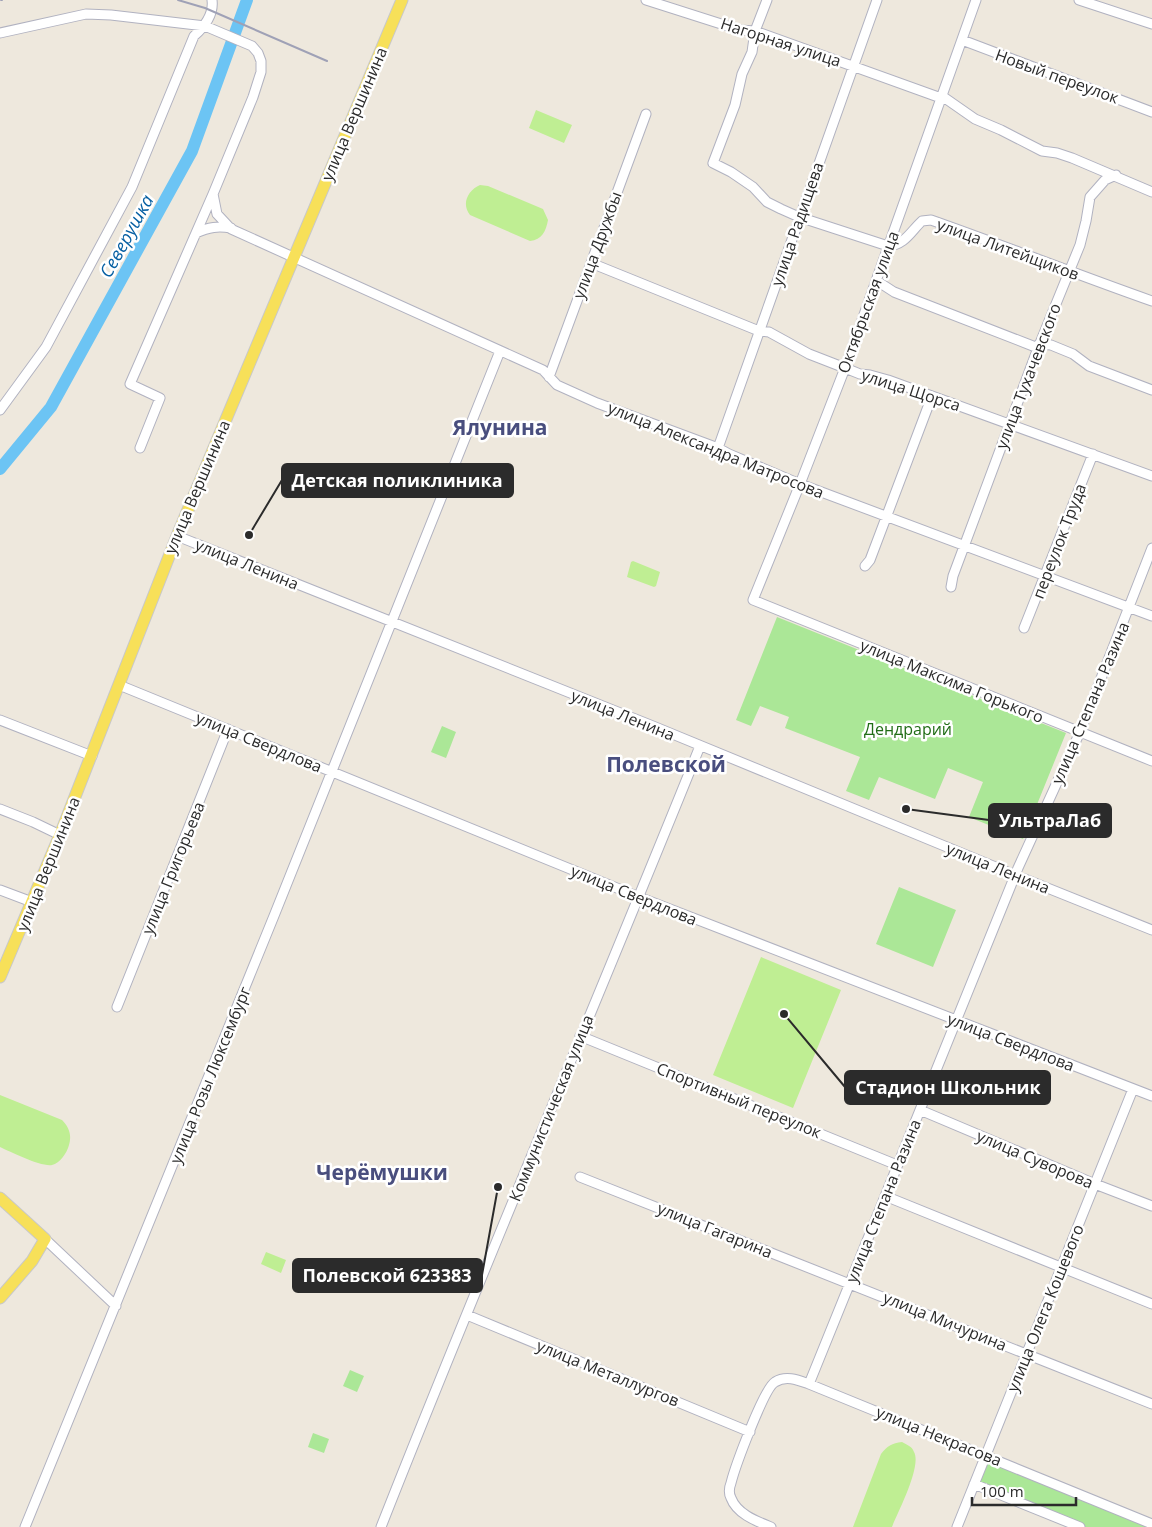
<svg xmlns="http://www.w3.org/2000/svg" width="1152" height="1527" font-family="'Open Sans',sans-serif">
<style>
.green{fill:#abe797}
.pitch{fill:#bfee93}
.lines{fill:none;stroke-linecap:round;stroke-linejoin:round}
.river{stroke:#6cc4f4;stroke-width:12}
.minor-casing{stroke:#b1b2c0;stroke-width:11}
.major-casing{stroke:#c8c8c8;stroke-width:13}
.minor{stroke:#fff;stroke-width:9}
.major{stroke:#f7e059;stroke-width:11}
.rail{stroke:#9fa1b6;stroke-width:2}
.labels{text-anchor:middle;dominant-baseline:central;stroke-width:5;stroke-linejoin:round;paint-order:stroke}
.street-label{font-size:16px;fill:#2b2b2b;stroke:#fff}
.park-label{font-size:16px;fill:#216d17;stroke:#fff}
.water-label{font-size:18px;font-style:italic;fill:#0760a3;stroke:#fff}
.district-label{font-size:21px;font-weight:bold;fill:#494e7e;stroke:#fff}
.leader{fill:none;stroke:#2b2b2b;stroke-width:2}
.callout-dot{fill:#2b2b2b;stroke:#fff;stroke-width:2}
.callout{fill:#2b2b2b;stroke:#2b2b2b;stroke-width:2}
.callout-label{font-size:18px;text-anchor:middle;font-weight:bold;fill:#fff}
</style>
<rect width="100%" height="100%" fill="#eee8dd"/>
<path class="green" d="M 777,617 L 1066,733 L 1023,839 L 969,817 L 983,782 L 948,768 L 935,799 L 879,777 L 869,800 L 846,791 L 860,757 L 785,728 L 789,717 L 760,706 L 751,726 L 736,720 Z
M 442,726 L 456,732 L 446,758 L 431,752 Z
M 899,887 L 956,910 L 933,967 L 876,944 Z
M 350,1370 L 364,1376 L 357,1392 L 343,1386 Z
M 313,1433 L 329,1439 L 324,1453 L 308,1447 Z
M 987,1459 L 1152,1527 L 1084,1527 L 977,1483 Z"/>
<path class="pitch" d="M 536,110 L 572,125 L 564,143 L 529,128 Z
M 480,185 L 488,186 L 543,209 L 548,220 C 546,231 542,240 530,241 L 470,215 C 461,204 468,190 480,185 Z
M 633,561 L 660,572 L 656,586 L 654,587 L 627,577 L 631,562 Z
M 761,957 L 841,990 L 793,1108 L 713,1075 Z
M 0,1095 L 62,1120 C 69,1127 72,1135 69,1145 C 67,1153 60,1163 52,1165 C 41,1167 11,1152 0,1147 Z
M 266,1252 L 286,1260 L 281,1273 L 261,1264 Z
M 902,1442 C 907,1445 912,1446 914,1452 C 922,1466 898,1512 892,1527 L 853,1527 L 881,1454 C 887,1446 892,1443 902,1442 Z"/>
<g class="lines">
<path class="river" d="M 0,469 L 51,407 L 192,151 L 247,0"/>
<defs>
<path id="minor" d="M 646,0 L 740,30 L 755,31 L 941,98
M 767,0 L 755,31 L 752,52 L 742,74 L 735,105 L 713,163 L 731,172 L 753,187 L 767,202 L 781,209 L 799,217 L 888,246 C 905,245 911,231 922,221 L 931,220 C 1005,246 1078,275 1152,301
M 976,0 L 845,368 L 800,484 L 753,600 L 1152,761
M 1079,0 L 1152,24
M 0,33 L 86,14 L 111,15 L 205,26 L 252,46 L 258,53 L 261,61 L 261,72 L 253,97 L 213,194 L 130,384 L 160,398 L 140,448
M 962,40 L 1152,112
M 942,96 L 975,119 L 1001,130 L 1042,151 L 1057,153 L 1072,158 L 1152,192
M 213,194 L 217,214 L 231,229 L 543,370 L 557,385 L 597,403 L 718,448 L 729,454 L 800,484 L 1152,616
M 196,233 C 209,227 218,226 231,228
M 591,263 L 759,331 L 769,332 L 809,354 L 845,368 L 860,374 L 870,375 L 888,380 L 1152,476
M 877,281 L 894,292 L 1038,348
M 1039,344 L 1051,345 L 1073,354 L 1089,366 L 1152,390
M 549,377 L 646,114
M 0,410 L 46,347 L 132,187 L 194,36 C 204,27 214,14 212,0
M 718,448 L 877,0
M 177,536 L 653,726 L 1015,875 L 1152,930
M 865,566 L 870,560 L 932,396
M 951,587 L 953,576 L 1038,348 L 1080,245 L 1086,221 L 1090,197 L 1105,180 L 1116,175
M 1024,628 L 1093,454
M 119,685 L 639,897 L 1152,1096
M 0,720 L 92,756
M 0,809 L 33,822 L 60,835
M 0,890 L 32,902
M 117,1007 L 228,729
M 580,1036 L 897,1165
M 920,1110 L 1095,1184 L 1152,1206
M 580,1177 L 1152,1404
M 885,1196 L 1152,1304
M 45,1239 L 116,1306
M 467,1315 L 750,1432
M 809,1384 L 1018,868 L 1080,732 L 1152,548
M 974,1484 L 1080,1527
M 25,1527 C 186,1136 344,744 500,351
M 381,1527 C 484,1265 595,1007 700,746
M 771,1527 C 756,1521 737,1514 731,1498 C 729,1494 729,1488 731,1483 C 735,1467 764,1388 775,1382 C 786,1375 798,1380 809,1384 L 1152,1524
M 957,1527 L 1133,1089"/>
<path id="major" d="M 0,977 L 60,835 L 177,536 L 402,0
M 0,1198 L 45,1239 L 32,1261 L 0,1298"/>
</defs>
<use href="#minor" class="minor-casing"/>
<use href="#major" class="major-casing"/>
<use href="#minor" class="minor"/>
<use href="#major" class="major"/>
<path class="rail" d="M 1,0 L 2,0
M 178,0 L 205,8 L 327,61"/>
</g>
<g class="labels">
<g class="street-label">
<text transform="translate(781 42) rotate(18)">Нагорная улица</text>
<text transform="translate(1057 76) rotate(20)">Новый переулок</text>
<text transform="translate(354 114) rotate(-67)">улица Вершинина</text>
<text transform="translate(797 224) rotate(-71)">улица Радищева</text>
<text transform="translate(597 245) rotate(-70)">улица Дружбы</text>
<text transform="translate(1008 249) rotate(20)">улица Литейщиков</text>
<text transform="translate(868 302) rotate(-70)">Октябрьская улица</text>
<text transform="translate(1028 376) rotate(-69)">улица Тухачевского</text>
<text transform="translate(911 390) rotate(18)">улица Щорса</text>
<text transform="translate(716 450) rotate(22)">улица Александра Матросова</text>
<text transform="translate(197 487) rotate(-67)">улица Вершинина</text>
<text transform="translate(1059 541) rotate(-69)">переулок Труда</text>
<text transform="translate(247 564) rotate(22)">улица Ленина</text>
<text transform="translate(952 681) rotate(22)">улица Максима Горького</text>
<text transform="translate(1090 703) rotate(-67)">улица Степана Разина</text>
<text transform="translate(623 715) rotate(22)">улица Ленина</text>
<text transform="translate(259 742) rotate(22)">улица Свердлова</text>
<text transform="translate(48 864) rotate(-68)">улица Вершинина</text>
<text transform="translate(173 868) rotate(-68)">улица Григорьева</text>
<text transform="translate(998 868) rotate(22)">улица Ленина</text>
<text transform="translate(634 895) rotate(22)">улица Свердлова</text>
<text transform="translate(1011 1042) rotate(21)">улица Свердлова</text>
<text transform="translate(210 1075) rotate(-68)">улица Розы Люксембург</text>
<text transform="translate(739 1100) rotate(22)">Спортивный переулок</text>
<text transform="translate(551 1108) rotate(-68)">Коммунистическая улица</text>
<text transform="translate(1035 1159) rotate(23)">улица Суворова</text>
<text transform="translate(883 1201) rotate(-68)">улица Степана Разина</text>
<text transform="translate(715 1230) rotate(22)">улица Гагарина</text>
<text transform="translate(1045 1308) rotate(-68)">улица Олега Кошевого</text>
<text transform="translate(945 1321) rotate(22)">улица Мичурина</text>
<text transform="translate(608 1373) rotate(22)">улица Металлургов</text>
<text transform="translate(939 1436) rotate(22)">улица Некрасова</text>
</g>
<g class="park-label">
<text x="908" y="729">Дендрарий</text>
</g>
<g class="water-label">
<text transform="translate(126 236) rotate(-61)">Северушка</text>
</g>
<g class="district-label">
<text x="500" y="427">Ялунина</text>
<text x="666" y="764">Полевской</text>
<text x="382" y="1172">Черёмушки</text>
</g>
</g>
<path class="leader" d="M249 535L282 480M906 809L989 820M784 1014L845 1087M498 1187L482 1275"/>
<g class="callout-dot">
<circle cx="249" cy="535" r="5"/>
<circle cx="906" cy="809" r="5"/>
<circle cx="784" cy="1014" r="5"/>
<circle cx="498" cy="1187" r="5"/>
</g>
<g class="callout">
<rect x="282" y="464" width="231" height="33" rx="5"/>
<rect x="989" y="804" width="122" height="33" rx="5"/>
<rect x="845" y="1071" width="205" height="33" rx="5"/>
<rect x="293" y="1259" width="189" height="33" rx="5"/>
</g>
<g class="callout-label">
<text x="397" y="487">Детская поликлиника</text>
<text x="1050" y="827">УльтраЛаб</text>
<text x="948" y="1094">Стадион Школьник</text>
<text x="387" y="1282">Полевской 623383</text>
</g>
<path d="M972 1497v8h104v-8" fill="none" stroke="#2b2b2b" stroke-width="2.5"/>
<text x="980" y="1497" font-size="15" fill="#2b2b2b" stroke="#ffffff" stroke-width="4" paint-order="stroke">100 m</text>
</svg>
